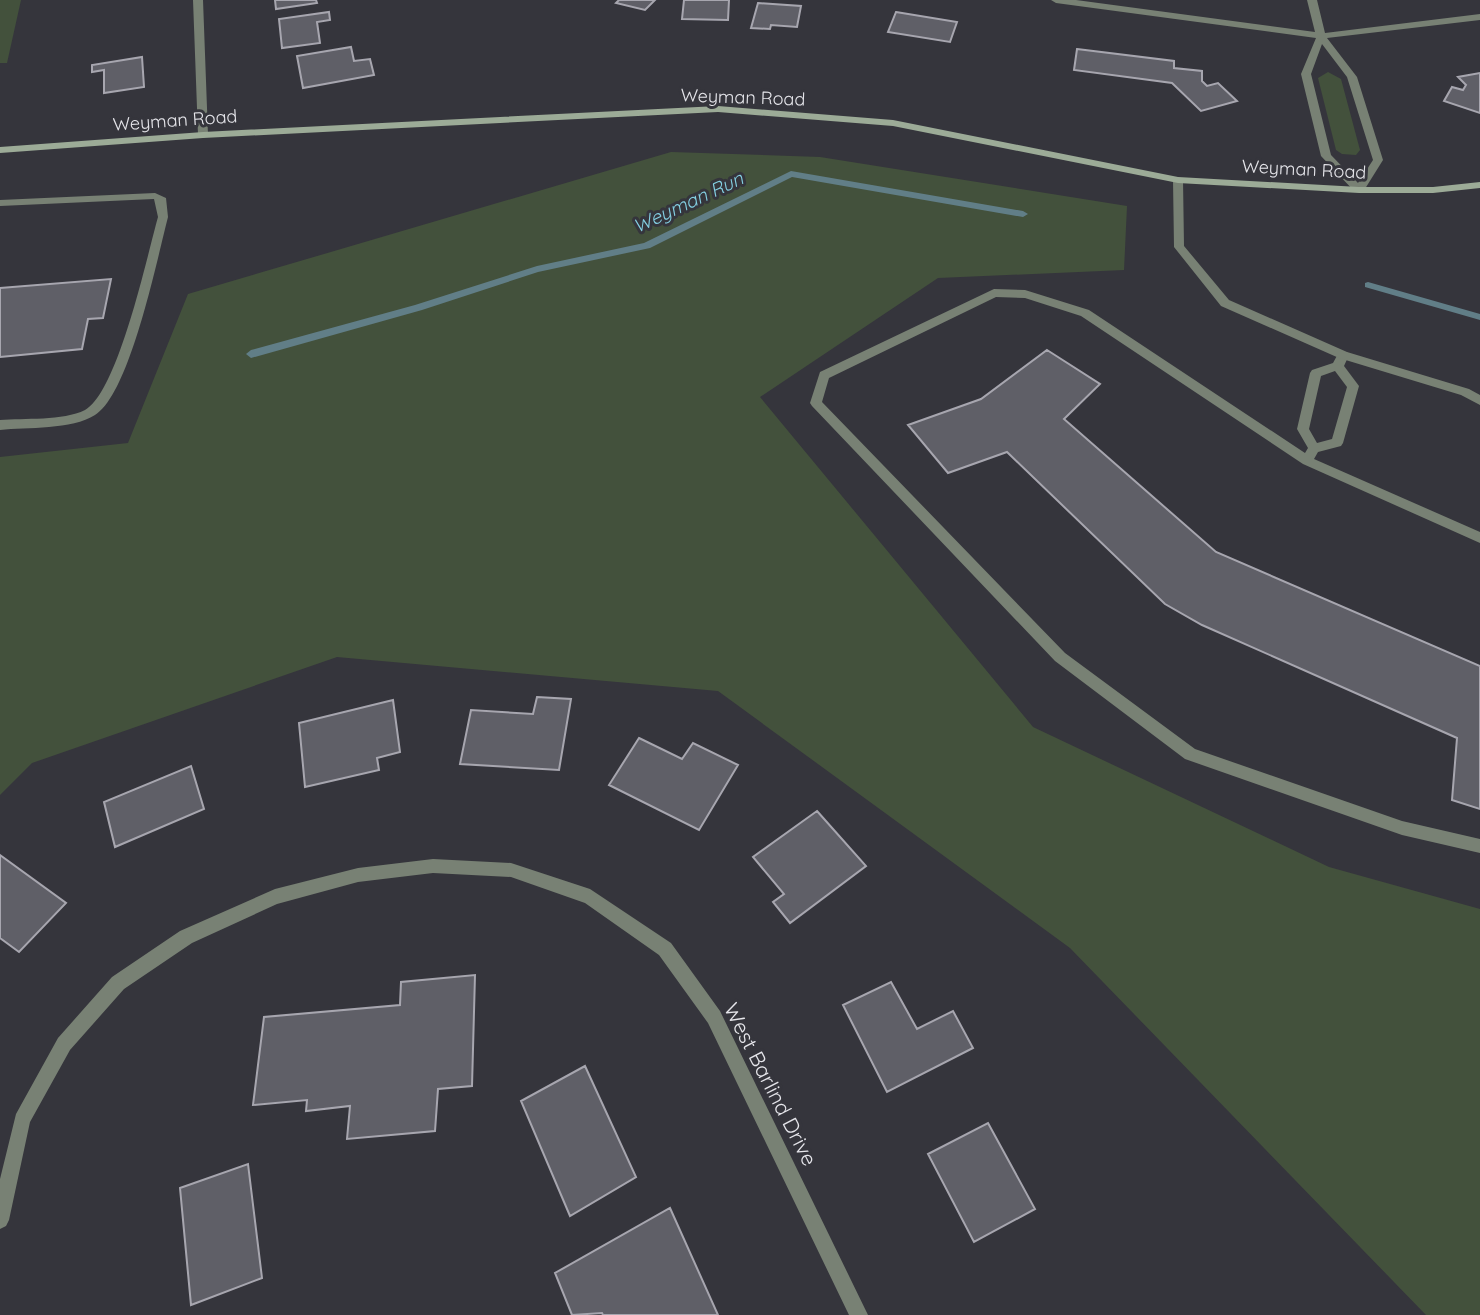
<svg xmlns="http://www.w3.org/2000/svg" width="1480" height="1315" font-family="Quicksand,sans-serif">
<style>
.green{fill:#43513c}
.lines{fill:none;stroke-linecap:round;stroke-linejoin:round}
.stream{fill:#617e87;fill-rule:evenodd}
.building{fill:#5f5f67;stroke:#a7a6af;stroke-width:2}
.lane{fill:#788174;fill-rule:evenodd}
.street{fill:#788174;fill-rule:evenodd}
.secondary{fill:#9cab97;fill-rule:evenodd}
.labels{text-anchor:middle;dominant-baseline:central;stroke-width:6;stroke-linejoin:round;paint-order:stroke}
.far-street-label{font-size:18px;fill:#e6e6eb;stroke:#35353c}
.far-water-label{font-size:19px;font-style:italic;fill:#84d0e3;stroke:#35353c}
.street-label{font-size:21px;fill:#e6e6eb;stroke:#35353c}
</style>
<rect width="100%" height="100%" fill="#35353c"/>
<path class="green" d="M 0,0 L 21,0 L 7,63 L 0,63 Z
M 1328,72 L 1341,79 L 1360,150 L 1356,155 L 1342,154 L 1336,150 L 1318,78 Z
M 671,152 L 820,157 L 1127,206 L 1124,270 L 938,278 L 760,397 L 1033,727 L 1329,867 L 1480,909 L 1480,1315 L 1426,1315 L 1070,948 L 718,691 L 337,657 L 32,763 L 0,795 L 0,457 L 128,443 L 188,294 Z"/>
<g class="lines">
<path class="stream" d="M 791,171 L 1023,211 L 1028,214 L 1023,217 L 792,177 L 650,248 L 538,272 L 422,310 L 251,358 L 246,354 L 251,350 L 415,305 L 537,266 L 644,243 Z
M 1368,282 L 1480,314 L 1480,320 L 1365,287 L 1365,283 Z"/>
</g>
<path class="building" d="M 275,0 L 316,0 L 317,3 L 276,9 Z
M 619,0 L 655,0 L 645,10 L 616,3 Z
M 684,0 L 729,0 L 728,20 L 682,19 Z
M 758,3 L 801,6 L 797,27 L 771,25 L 770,29 L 751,28 Z
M 329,12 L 330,20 L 317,22 L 320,43 L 282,48 L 279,19 Z
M 896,12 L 957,22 L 950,42 L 888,32 Z
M 351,47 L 354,61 L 370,59 L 374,75 L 303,88 L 297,56 Z
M 1077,49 L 1174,61 L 1174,68 L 1202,71 L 1202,81 L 1207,86 L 1218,83 L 1237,101 L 1201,111 L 1172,83 L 1074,70 Z
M 142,57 L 144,87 L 104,93 L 104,70 L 92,72 L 92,65 Z
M 1480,73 L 1480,113 L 1444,101 L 1452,87 L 1463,90 L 1466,85 L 1458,77 Z
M 111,279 L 103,318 L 88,319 L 82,349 L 0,357 L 0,288 Z
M 1047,350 L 1100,384 L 1064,419 L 1216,552 L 1480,666 L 1480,809 L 1452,800 L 1457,738 L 1202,625 L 1165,604 L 1007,452 L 948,473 L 908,425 L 981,399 Z
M 537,697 L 571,699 L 559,770 L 460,764 L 471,710 L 533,714 Z
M 393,700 L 400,752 L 377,758 L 379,770 L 305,787 L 299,723 Z
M 639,738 L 682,759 L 693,743 L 738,765 L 699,830 L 609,785 Z
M 191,766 L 204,809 L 115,847 L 104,802 Z
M 817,811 L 866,866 L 790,923 L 773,902 L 784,894 L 753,857 Z
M 0,855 L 66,903 L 19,952 L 0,938 Z
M 475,975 L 472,1086 L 438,1089 L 435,1131 L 347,1139 L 350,1106 L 306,1111 L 307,1100 L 253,1105 L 264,1017 L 400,1005 L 401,982 Z
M 891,982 L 917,1029 L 953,1011 L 973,1048 L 887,1092 L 843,1005 Z
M 585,1066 L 636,1177 L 570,1216 L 521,1101 Z
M 988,1123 L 1035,1209 L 974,1242 L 928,1154 Z
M 248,1164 L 262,1278 L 191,1305 L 180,1188 Z
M 670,1208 L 718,1315 L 603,1315 L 602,1313 L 572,1315 L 555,1273 Z"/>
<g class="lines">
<path class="lane" d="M 155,193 L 166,198 L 168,217 C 157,259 130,394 95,415 C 72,430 27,427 0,430 L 0,420 C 24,418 63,421 85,410 C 118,392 147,256 158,217 L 154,199 L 0,206 L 0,200 Z
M 994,289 L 1025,290 L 1089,310 L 1305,453 L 1308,448 L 1297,429 L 1310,373 L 1312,370 L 1333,363 L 1339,352 L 1347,352 L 1349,355 L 1344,366 L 1359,386 L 1343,443 L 1341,446 L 1318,452 L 1314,459 L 1480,532 L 1480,543 L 1303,464 L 1081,316 L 1025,298 L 996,297 L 829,378 L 822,402 L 1065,653 L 1195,749 L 1402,821 L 1480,839 L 1480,853 L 1402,835 L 1185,759 L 1055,661 L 812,406 L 810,403 L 820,372 ZM 1335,371 L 1347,387 L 1332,439 L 1317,443 L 1309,429 L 1321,376 Z"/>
<path class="street" d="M 193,0 L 203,0 L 208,135 L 203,138 L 198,135 Z
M 1051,0 L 1076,0 L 1315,32 L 1307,0 L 1317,0 L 1325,33 L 1480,14 L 1480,20 L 1327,38 L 1357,77 L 1383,160 L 1363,192 L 1355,192 L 1321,156 L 1301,74 L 1316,38 L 1056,3 ZM 1322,44 L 1347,77 L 1373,160 L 1358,183 L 1331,155 L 1311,74 Z
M 1178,177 L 1183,180 L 1184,246 L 1229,300 L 1347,352 L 1469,389 L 1480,395 L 1480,405 L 1461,395 L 1339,358 L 1221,306 L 1174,247 L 1173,180 Z
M 433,859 L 511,863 L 590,889 L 671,943 L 720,1011 L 868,1315 L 849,1315 L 708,1023 L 659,955 L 585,903 L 511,877 L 433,873 L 358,882 L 277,904 L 192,943 L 124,989 L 70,1050 L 30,1122 L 9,1220 L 6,1226 L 0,1229 L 0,1179 L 16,1114 L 58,1038 L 112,977 L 180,931 L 275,889 L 358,868 Z"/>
<path class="secondary" d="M 718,106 L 893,120 L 1178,177 L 1359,187 L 1433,187 L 1480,182 L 1480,188 L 1433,193 L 1359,193 L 1178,183 L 893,126 L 718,112 L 203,138 L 0,153 L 0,147 L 203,132 Z"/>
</g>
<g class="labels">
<g class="far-street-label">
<text transform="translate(743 97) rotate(2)">Weyman Road</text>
<text transform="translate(175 120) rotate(-4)">Weyman Road</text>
<text transform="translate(1304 169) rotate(3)">Weyman Road</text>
</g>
<g class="far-water-label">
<text transform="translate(688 202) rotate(-25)">Weyman Run</text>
</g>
<g class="street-label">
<text transform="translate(771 1084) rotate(63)">West Barlind Drive</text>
</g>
</g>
</svg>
